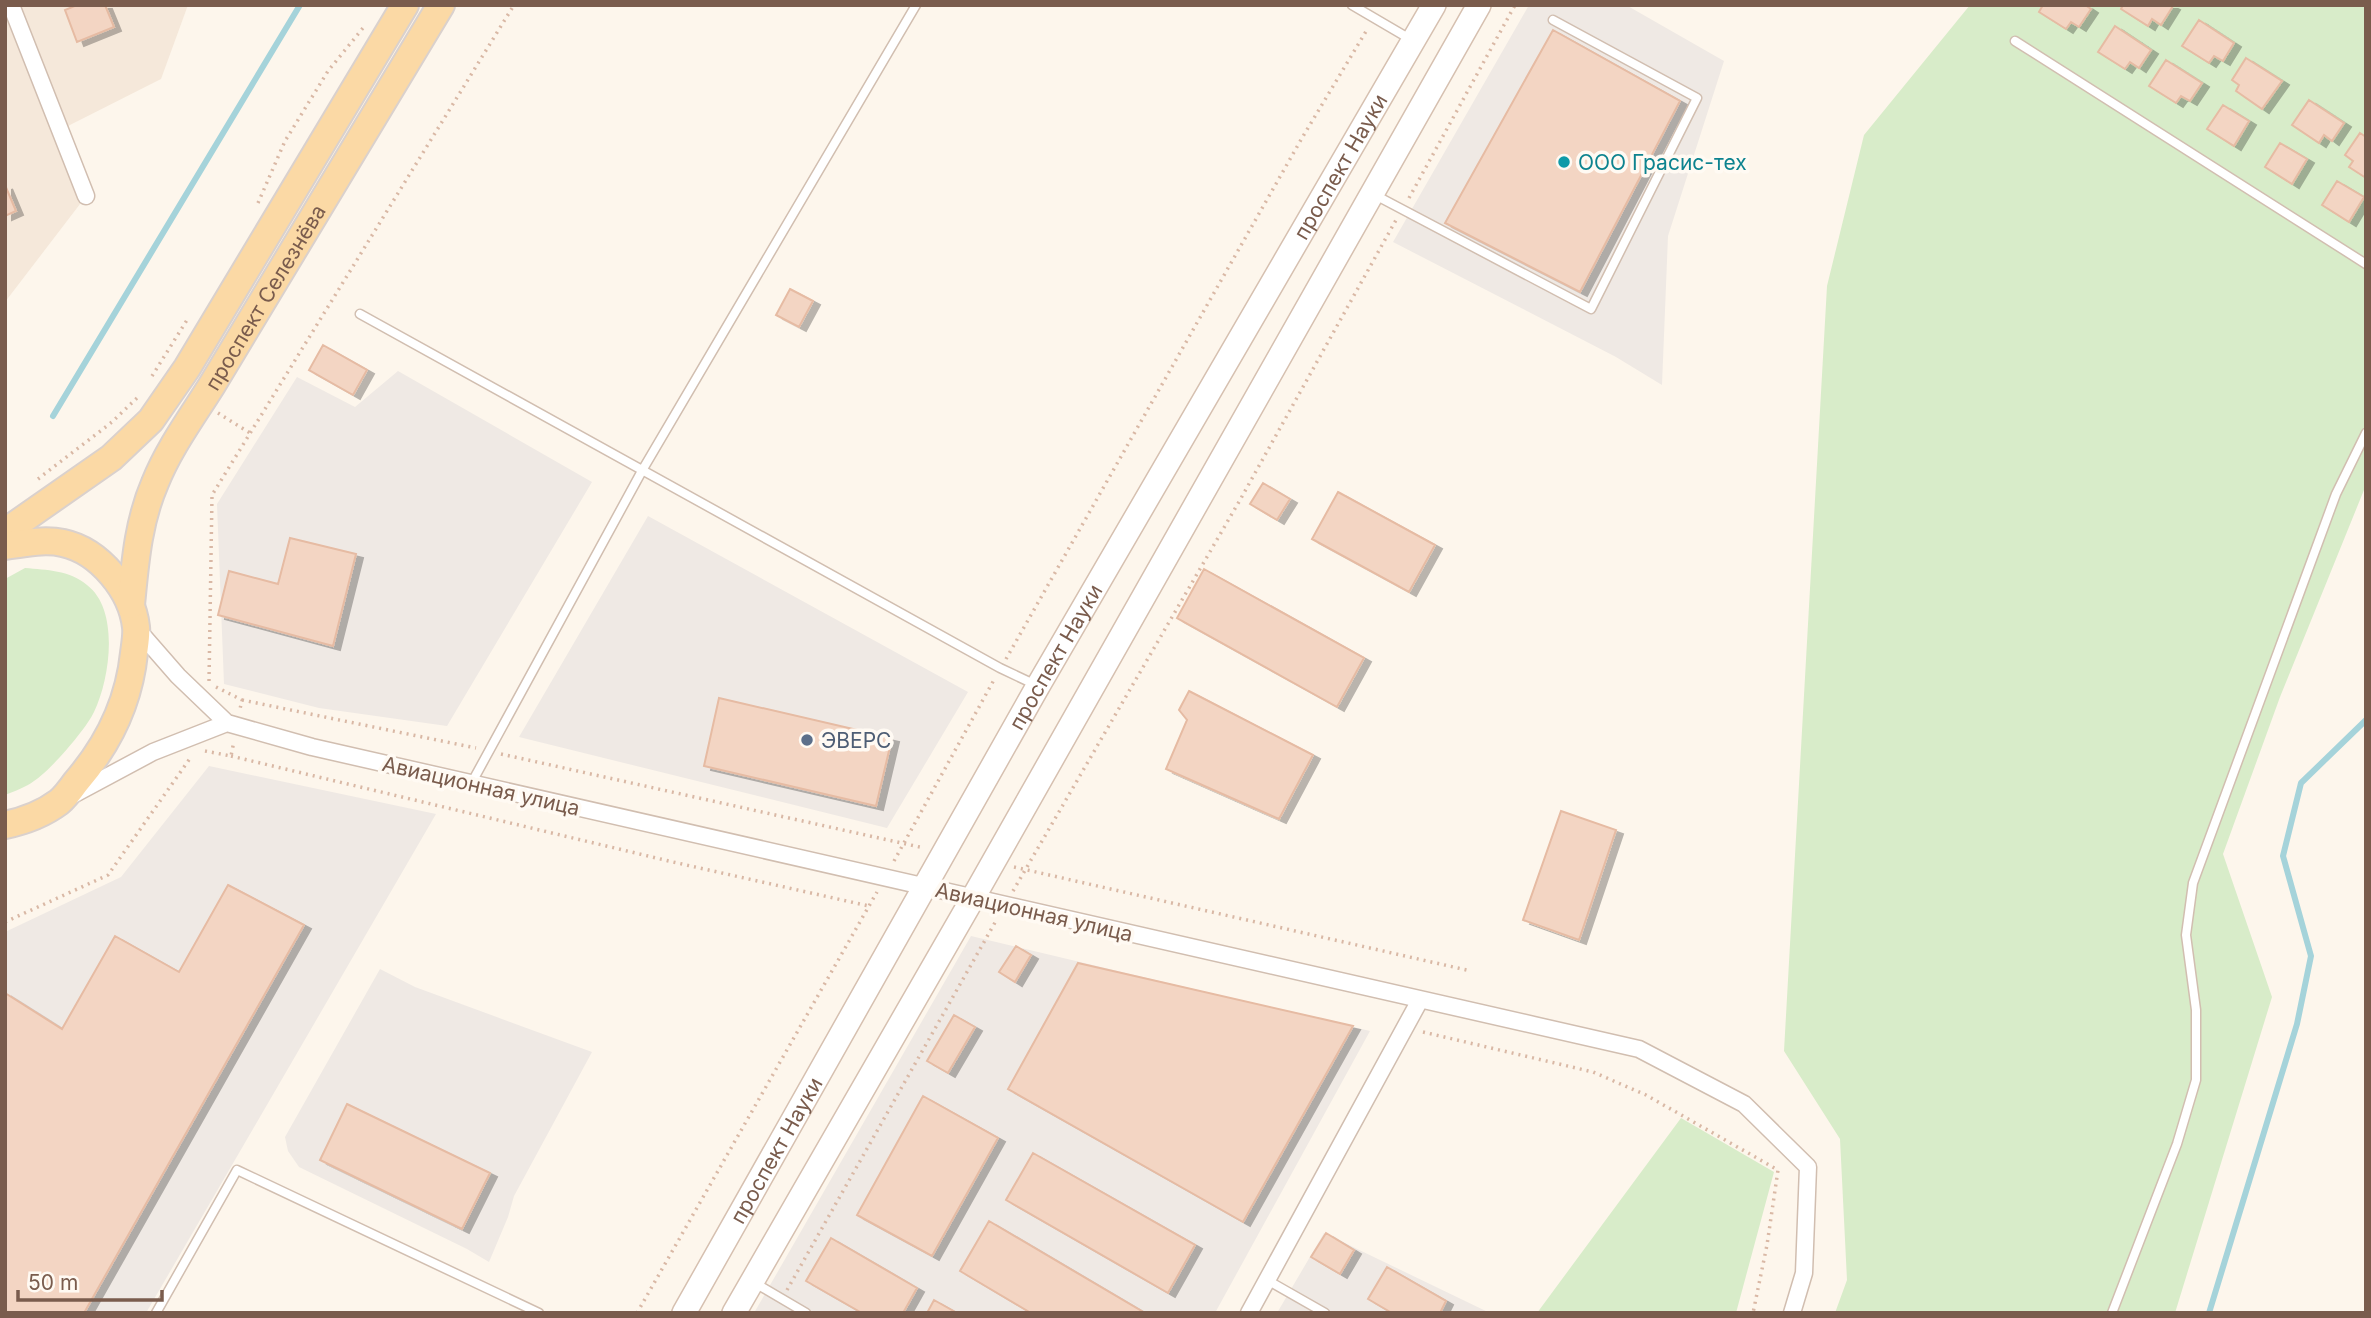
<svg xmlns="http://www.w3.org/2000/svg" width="2371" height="1318" font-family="Inter,sans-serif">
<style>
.residential{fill:#f5e8da}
.industrial{fill:#efe9e4}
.green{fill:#d8ecc9}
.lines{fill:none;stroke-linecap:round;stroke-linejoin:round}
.stream{stroke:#a5d3da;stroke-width:6}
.building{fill:#f3d5c3;stroke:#e6bba3;stroke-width:2;filter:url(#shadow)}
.lane-casing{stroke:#d1beb0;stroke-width:11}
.street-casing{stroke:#d1beb0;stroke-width:19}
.secondary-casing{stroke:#d6c0b0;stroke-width:26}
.primary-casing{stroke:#dad1cd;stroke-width:30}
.path{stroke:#d9b8a5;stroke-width:3.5;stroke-dasharray:2 5;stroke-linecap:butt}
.lane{stroke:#fff;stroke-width:8}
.street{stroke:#fff;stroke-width:16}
.secondary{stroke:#fff;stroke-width:23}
.primary{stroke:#fbd9a5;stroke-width:26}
.culture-dot{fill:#0f9aa8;stroke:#fffaf3;stroke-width:2.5}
.service-dot{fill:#5c6f8a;stroke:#fffaf3;stroke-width:2.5}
.labels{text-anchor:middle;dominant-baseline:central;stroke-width:7;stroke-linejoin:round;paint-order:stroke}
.culture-label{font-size:21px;fill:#0d838f;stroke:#fffaf3;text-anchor:start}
.street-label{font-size:21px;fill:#7a5c4d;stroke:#fffaf3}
.service-label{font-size:21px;fill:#4e5e75;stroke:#fffaf3;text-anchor:start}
</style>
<defs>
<filter id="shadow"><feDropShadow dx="7" dy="4" stdDeviation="0" flood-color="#0004"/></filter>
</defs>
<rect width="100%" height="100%" fill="#fdf6ec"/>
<path class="residential" d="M 19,5 L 188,5 L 161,79 L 68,126 Z
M 5,15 L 80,204 L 5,302 Z"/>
<path class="industrial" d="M 1529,5 L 1626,5 L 1724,61 L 1668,236 L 1662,385 L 1616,357 L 1393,242 Z
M 398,371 L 592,482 L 447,726 L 319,708 L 224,684 L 217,504 L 297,377 L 355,407 Z
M 648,516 L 968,692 L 887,828 L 519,737 Z
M 209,766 L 436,814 L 146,1313 L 5,1313 L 5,932 L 121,877 Z
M 971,936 L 1370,1031 L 1215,1313 L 754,1313 Z
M 380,969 L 415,987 L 592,1052 L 514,1196 L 508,1217 L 489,1262 L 467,1249 L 299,1167 L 288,1151 L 285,1137 Z
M 1324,1233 L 1490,1313 L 1277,1313 Z"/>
<path class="green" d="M 1970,5 L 2366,5 L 2366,485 L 2280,697 L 2223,854 L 2272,997 L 2175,1313 L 1835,1313 L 1847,1280 L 1840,1139 L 1784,1051 L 1827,286 L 1864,135 Z
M 25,568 C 47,570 69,570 87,585 C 120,610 110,679 94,712 C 86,729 51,770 34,781 C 26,787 15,791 5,795 L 5,579 Z
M 1681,1118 L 1774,1172 L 1736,1313 L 1537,1313 Z"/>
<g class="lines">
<path class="stream" d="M 53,416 L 300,5
M 2209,1313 L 2297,1024 L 2311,956 L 2283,856 L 2301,783 L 2366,720"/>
</g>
<path class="building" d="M 77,5 L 105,5 L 114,27 L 77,42 L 65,10 Z
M 2043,5 L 2085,5 L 2091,9 L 2079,27 L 2071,22 L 2066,29 L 2039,12 Z
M 2123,5 L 2171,5 L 2173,6 L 2161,25 L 2152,19 L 2148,26 L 2121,9 Z
M 2199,20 L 2234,43 L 2223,61 L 2214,56 L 2209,63 L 2182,46 Z
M 2115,26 L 2151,50 L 2139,68 L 2130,62 L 2125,69 L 2098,52 Z
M 1553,30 L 1680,101 L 1580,292 L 1445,223 Z
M 2246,58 L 2282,81 L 2262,109 L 2236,91 L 2239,85 L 2232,80 Z
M 2166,60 L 2202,83 L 2190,101 L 2181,96 L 2176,103 L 2149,86 Z
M 2309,100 L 2344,123 L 2332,141 L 2324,135 L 2319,143 L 2292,125 Z
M 2223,105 L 2249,121 L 2234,146 L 2207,129 Z
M 2360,133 L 2366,137 L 2366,178 L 2349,167 L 2353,161 L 2345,155 Z
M 2280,143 L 2307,159 L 2292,184 L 2265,167 Z
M 2337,181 L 2364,197 L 2349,222 L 2322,205 Z
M 5,185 L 16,211 L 5,216 Z
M 790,289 L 813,301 L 799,327 L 776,315 Z
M 323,345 L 367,370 L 353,395 L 309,370 Z
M 1263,483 L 1290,499 L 1277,520 L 1250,504 Z
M 1338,492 L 1435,545 L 1409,592 L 1312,539 Z
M 290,538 L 356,554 L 333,646 L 218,615 L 229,571 L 278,584 Z
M 1204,569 L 1364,658 L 1337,707 L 1177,618 Z
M 1189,691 L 1313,755 L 1279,819 L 1166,769 L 1187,720 L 1179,710 Z
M 719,698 L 892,738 L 876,806 L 704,766 Z
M 1561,811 L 1616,830 L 1579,940 L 1523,920 Z
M 228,885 L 304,925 L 84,1313 L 5,1313 L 5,993 L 62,1029 L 115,936 L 179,972 Z
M 1016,946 L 1031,955 L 1015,982 L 999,972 Z
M 1078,963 L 1353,1026 L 1243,1222 L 1008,1089 Z
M 954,1015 L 975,1027 L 948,1073 L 927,1061 Z
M 923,1096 L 998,1138 L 932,1256 L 857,1215 Z
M 347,1104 L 490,1173 L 462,1229 L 320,1160 Z
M 1033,1153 L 1195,1245 L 1168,1293 L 1006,1200 Z
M 989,1221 L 1145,1313 L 1031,1313 L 960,1271 Z
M 1326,1233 L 1354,1250 L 1340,1274 L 1311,1257 Z
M 831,1238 L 917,1288 L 903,1313 L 862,1313 L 806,1281 Z
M 1387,1267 L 1446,1301 L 1440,1313 L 1392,1313 L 1368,1299 Z
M 934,1300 L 957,1313 L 927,1313 Z"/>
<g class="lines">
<defs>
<path id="lane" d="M 1352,5 L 1410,39
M 2015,41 L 2366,264
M 1375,195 L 1591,309 L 1697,98 L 1553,20
M 360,314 L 1000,668 L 1036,685
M 471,784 L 643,469 L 916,5
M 1267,1280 L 1325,1313
M 755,1283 L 806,1313
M 156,1313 L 237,1170 L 539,1313
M 2112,1313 L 2177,1144 L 2196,1080 L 2196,1010 L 2186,935 L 2193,883 L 2336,494 L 2366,433"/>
<path id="street" d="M 11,5 L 86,196
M 137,629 L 178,676 L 227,723 L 312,747 L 1639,1049 L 1744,1104 L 1808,1167 L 1804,1273 L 1792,1313
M 71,796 L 153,752 L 227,723
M 1249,1313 L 1420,1000"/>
<g id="secondary">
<path id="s1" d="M 684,1313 L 1038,686 L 1434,5"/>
<path d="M 734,1313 L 973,898 L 1479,5"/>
</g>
<g id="primary">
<path d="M 5,532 L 111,458 L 151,420 L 187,368 L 405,5"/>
<path d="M 5,546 C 24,543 45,539 63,543 C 100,551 132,591 136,627 C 137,635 135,645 134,653 C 129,703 108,745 76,782 C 71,789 65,797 59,802 C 43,814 24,821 5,825"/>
<path id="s2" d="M 131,605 C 135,564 138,522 155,483 C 169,448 192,417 212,385 L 441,5"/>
</g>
</defs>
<use href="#lane" class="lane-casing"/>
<use href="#street" class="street-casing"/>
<use href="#secondary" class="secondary-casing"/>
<use href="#primary" class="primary-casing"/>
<path class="path" d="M 1409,198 L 1515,5
M 258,203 L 285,141 L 328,71 L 363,28
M 152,376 L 187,320
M 218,413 L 250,433
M 38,479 L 112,422 L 138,397
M 1006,659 L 1302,138 L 1368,28
M 209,681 L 212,495 L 514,5
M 216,687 L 242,700 L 240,709
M 242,700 L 476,748
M 205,751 L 231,756 L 234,741
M 501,754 L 924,848
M 231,756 L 673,862 L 869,906
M 894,861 L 995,678
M 1014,867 L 1471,971
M 1013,891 L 1240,500 L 1396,220
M 5,922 L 108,875 L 191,757
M 1423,1032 L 1593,1072 L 1646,1095 L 1778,1170 L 1767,1245 L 1753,1313
M 787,1290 L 997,919
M 637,1313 L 877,892"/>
<use href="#lane" class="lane"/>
<use href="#street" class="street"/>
<use href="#secondary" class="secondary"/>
<use href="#primary" class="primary"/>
</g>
<circle class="culture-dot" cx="1564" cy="162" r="7"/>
<circle class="service-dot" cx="807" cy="740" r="7"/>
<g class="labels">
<g class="culture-label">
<text x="1578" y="162">ООО Грасис-тех</text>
</g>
<g class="street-label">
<text stroke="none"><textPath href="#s1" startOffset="1321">проспект Науки</textPath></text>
<text stroke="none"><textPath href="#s2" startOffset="341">проспект Селезнёва</textPath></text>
<text stroke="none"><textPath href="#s1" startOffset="754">проспект Науки</textPath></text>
<text transform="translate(481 786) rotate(13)">Авиационная улица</text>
<text transform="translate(1034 912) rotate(13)">Авиационная улица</text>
<text stroke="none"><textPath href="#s1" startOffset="187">проспект Науки</textPath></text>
</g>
<g class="service-label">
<text x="821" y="740">ЭВЕРС</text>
</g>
</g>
<rect width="2371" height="1318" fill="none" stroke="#7a5c4d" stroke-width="14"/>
<path d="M18 1290v10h144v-10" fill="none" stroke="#7a5c4d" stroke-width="3.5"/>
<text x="28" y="1290" font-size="21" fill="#7a5c4d" stroke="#fffaf3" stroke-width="5" paint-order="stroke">50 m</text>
</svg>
